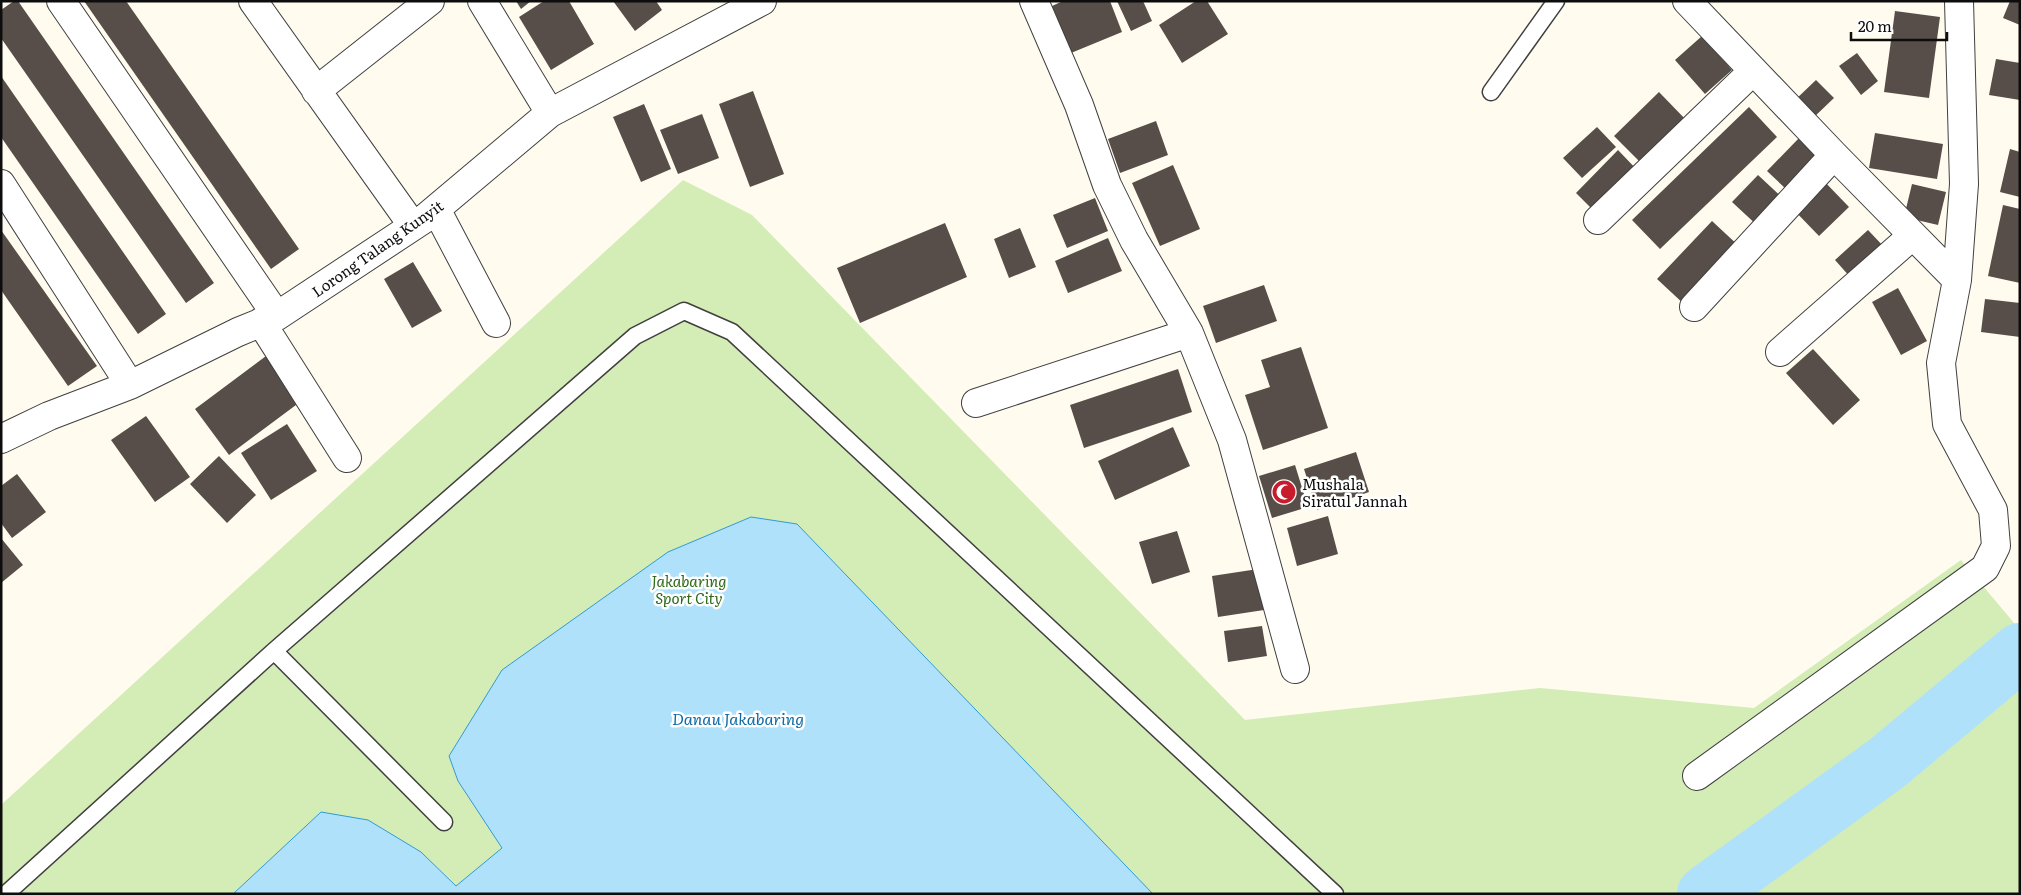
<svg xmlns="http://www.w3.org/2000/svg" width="2021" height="895" font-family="Literata,serif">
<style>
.green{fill:#d4ecb5}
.water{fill:#afe1fa;stroke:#319bd6}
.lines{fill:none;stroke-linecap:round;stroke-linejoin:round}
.river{stroke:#afe1fa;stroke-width:58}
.building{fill:#574e49}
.service-casing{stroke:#404040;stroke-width:19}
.minor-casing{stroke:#404040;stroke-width:30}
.service{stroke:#fff;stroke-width:16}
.minor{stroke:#fff;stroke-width:28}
.labels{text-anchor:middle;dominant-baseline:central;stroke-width:5;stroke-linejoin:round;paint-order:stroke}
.street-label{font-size:15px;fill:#0d0d0d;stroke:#fff}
.poi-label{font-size:15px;fill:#0d0d0d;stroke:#fff;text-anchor:start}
.park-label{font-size:15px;font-style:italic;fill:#2d6919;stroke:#fff}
.water-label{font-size:16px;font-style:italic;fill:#0f6ba7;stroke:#fff}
</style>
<rect width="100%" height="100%" fill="#fffbee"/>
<path class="green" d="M 683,180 L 752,215 L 1245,720 L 1540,688 L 1754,708 L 1961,560 L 2020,630 L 2020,894 L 1,894 L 1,805 Z"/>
<path class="water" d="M 751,517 L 797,524 L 1153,894 L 233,894 L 321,812 L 368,820 L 421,852 L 456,886 L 502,848 L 458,781 L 449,756 L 502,670 L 668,552 Z"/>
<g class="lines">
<path class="river" d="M 1706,894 L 1887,763 L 2020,652"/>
</g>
<path class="building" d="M 14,1 L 18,1 L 214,283 L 186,303 L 1,38 L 1,10 Z
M 84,1 L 126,1 L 299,249 L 271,269 Z
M 516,1 L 531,1 L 521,9 Z
M 544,1 L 569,1 L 594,44 L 551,70 L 519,17 Z
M 613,1 L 656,1 L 662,10 L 635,31 Z
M 1063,1 L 1110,1 L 1122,32 L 1071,53 L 1052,6 Z
M 1117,1 L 1143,1 L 1152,21 L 1131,31 Z
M 1196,1 L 1207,1 L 1228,34 L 1182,63 L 1159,25 Z
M 2010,1 L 2020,1 L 2020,25 L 2003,18 Z
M 1895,11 L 1940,17 L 1929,98 L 1884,92 Z
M 1702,36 L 1732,70 L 1705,94 L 1675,60 Z
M 1857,53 L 1878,81 L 1861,95 L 1839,66 Z
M 1996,59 L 2020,63 L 2020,100 L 1989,95 Z
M 1,76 L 166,314 L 138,334 L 1,137 Z
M 1816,80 L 1834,98 L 1812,119 L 1794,101 Z
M 753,91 L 784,174 L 750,187 L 719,104 Z
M 1659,92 L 1688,122 L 1643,165 L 1614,136 Z
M 644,104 L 671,169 L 641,182 L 613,117 Z
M 1749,107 L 1777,137 L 1660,249 L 1632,220 Z
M 702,114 L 719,158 L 678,174 L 660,130 Z
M 1156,121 L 1168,155 L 1120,173 L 1108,139 Z
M 1597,127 L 1616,147 L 1582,178 L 1563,158 Z
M 1875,133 L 1943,144 L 1937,179 L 1869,168 Z
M 1799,138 L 1819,157 L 1787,190 L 1767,171 Z
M 2010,149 L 2020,152 L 2020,197 L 2000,192 Z
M 1618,150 L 1640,173 L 1598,215 L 1576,193 Z
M 1173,165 L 1200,229 L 1160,246 L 1132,183 Z
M 1758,175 L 1786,201 L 1760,228 L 1732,202 Z
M 1821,178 L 1849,207 L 1819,236 L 1791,207 Z
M 1912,184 L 1946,192 L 1938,225 L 1904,217 Z
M 1095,198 L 1108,231 L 1067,248 L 1053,215 Z
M 2003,205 L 2020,209 L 2020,283 L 1988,276 Z
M 1712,221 L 1741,248 L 1686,306 L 1657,279 Z
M 945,223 L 967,277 L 860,323 L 837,268 Z
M 1020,228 L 1036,267 L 1009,278 L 994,239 Z
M 1,230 L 97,366 L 68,386 L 1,290 Z
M 1868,230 L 1885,248 L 1851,278 L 1835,260 Z
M 1108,238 L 1122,271 L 1068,293 L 1055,261 Z
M 413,262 L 442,311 L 412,328 L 384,279 Z
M 1264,285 L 1277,321 L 1216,343 L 1203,306 Z
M 1898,288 L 1927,341 L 1901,355 L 1872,302 Z
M 1985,299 L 2020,303 L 2020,337 L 1981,332 Z
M 1301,347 L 1328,428 L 1263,450 L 1245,395 L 1270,387 L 1261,360 Z
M 1813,349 L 1860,400 L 1833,425 L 1786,373 Z
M 266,356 L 300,402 L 229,455 L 195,409 Z
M 1178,369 L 1192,412 L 1084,448 L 1070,405 Z
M 146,416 L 190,477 L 155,502 L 111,440 Z
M 287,424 L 317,471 L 271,500 L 241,453 Z
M 1173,427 L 1190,466 L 1115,500 L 1098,461 Z
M 1356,452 L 1369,492 L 1317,510 L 1304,469 Z
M 219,456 L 256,495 L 227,523 L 190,484 Z
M 1295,465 L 1308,507 L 1272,518 L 1259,476 Z
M 17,474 L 46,512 L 12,538 L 1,523 L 1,486 Z
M 1328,516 L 1338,554 L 1297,566 L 1287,528 Z
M 1177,531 L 1190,572 L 1152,584 L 1139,542 Z
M 1,538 L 23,565 L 1,583 Z
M 1258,569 L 1264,610 L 1218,617 L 1212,576 Z
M 1262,626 L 1267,656 L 1228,662 L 1224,631 Z"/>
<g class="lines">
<defs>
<path id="service" d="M 1491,92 L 1556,1
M 274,651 L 444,822
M 6,894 L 274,651 L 635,336 L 684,311 L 732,332 L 1335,894"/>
<path id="minor" d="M 61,1 L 277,316
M 253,1 L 413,226
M 482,1 L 550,113
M 1034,1 L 1079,105 L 1107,185 L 1134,240 L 1189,333 L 1232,440 L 1295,669
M 1687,1 L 1834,155 L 1957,280
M 316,91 L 430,1
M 1,184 L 130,385
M 436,209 L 496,323
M 1598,220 L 1753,71
M 1694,307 L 1834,155
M 261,322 L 347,458
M 1780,352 L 1912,236
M 976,403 L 1189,333
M 1,439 L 49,416 L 130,385 L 238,332 L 277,316 L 424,219 L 550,113 L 762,1
M 1697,776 L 1985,568 L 1996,546 L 1993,510 L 1947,424 L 1941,363 L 1957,280 L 1964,184 L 1959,1"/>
</defs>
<use href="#service" class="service-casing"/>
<use href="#minor" class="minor-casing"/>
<use href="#service" class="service"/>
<use href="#minor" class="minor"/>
</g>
<defs>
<symbol id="mosque-disc" viewBox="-11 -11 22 22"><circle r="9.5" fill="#c61c2c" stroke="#fff"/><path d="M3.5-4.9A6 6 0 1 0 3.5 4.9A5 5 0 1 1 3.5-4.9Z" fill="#fff"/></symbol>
</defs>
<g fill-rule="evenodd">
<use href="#mosque-disc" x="1270" y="478" width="28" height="28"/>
</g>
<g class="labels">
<g class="street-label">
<text transform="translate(377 248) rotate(-35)">Lorong Talang Kunyit</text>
</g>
<g class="poi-label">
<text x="1302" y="483">Mushala<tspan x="1302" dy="17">Siratul Jannah</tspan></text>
</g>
<g class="park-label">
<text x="689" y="580">Jakabaring<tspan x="689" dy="17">Sport City</tspan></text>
</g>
<g class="water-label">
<text x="738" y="718">Danau Jakabaring</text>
</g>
</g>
<rect width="2021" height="895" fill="none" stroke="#0d0d0d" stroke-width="5"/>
<path d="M1851 32v8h96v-8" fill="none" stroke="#0d0d0d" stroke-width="2.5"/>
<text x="1858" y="32" font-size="15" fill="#0d0d0d" stroke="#ffffff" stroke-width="4" paint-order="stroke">20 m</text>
</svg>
